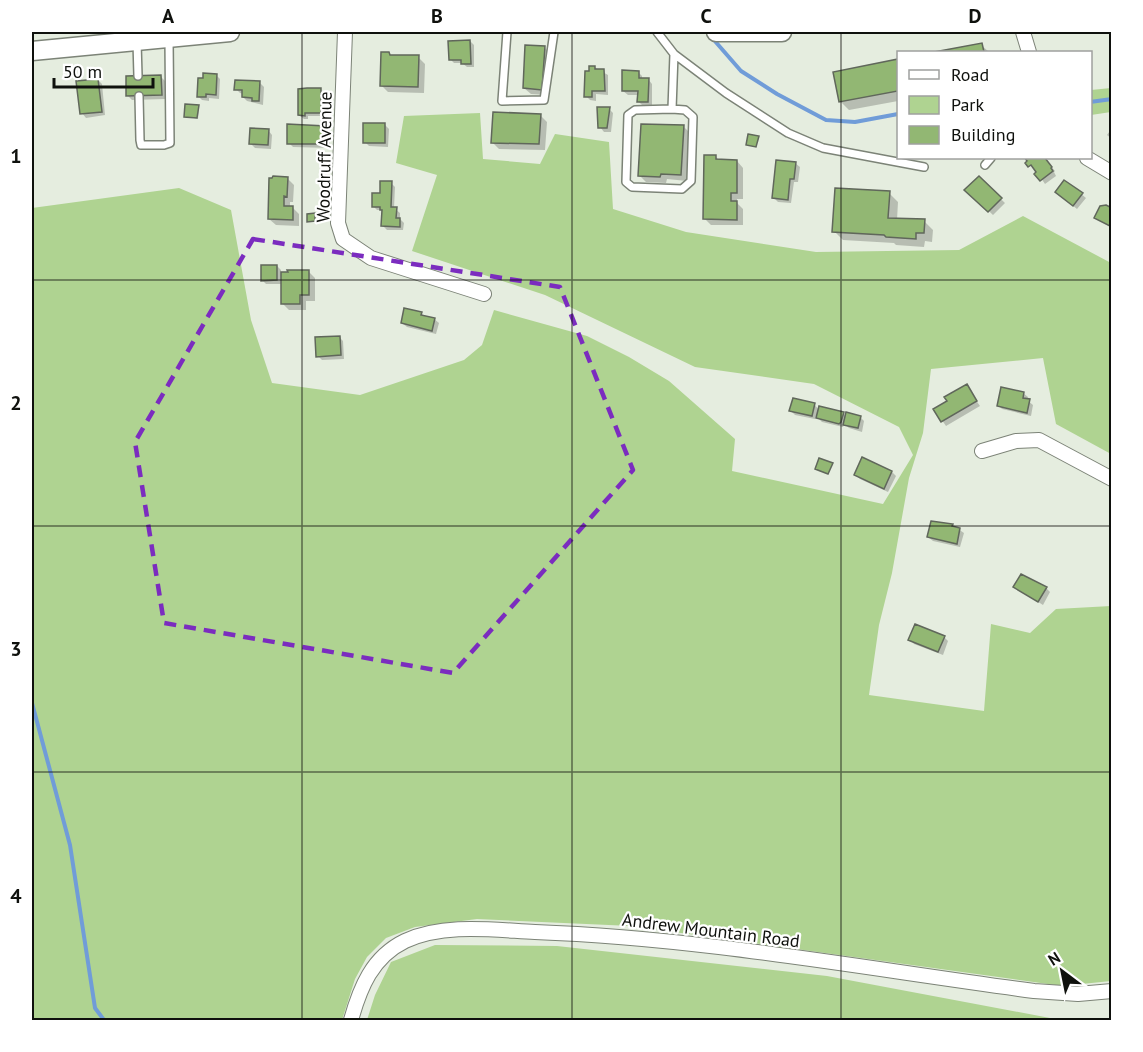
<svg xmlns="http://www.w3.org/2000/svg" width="1143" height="1052" font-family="'PT Sans',sans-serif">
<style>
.green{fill:#afd391}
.shadow{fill:#0003}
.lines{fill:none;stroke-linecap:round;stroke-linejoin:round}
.stream{stroke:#709cd8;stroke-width:4}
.building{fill:#92b773;stroke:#60675b;stroke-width:1.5}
.service-casing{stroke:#7c8377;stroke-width:10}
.minor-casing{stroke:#7c8377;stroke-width:16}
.tertiary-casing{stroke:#7c8377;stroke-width:21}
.service{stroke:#fff;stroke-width:7}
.minor{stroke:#fff;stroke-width:14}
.tertiary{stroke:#fff;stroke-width:18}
.marked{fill:none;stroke:#7b2cbf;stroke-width:4.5;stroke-dasharray:12 8;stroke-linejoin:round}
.grid{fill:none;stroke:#0f110d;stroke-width:1.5;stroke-opacity:0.55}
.labels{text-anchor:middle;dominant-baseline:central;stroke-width:4.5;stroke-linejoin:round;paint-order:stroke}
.street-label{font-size:18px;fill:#0f110d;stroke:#fff}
.neatline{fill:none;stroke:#0f110d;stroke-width:2}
.grid-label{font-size:20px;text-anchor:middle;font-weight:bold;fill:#0f110d}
</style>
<rect width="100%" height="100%" fill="#e5eddf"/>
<path class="green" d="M 1111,88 L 1111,112 L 1091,115 L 1091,90 Z
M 480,113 L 483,159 L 540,164 L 555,134 L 609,142 L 613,209 L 686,232 L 816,252 L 959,250 L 1023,216 L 1111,263 L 1111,454 L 1056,424 L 1043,358 L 931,369 L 923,433 L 909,478 L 892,573 L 879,625 L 869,695 L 984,711 L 991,624 L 1030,633 L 1056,609 L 1111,606 L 1111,981 L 1062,986 L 631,926 L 477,919 L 415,927 L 386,938 L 367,957 L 355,979 L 342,1020 L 32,1020 L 32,208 L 179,188 L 231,210 L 251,320 L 272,383 L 360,395 L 464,360 L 482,345 L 494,310 L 587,336 L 629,357 L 669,381 L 735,439 L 732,471 L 883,504 L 913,455 L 899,427 L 814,384 L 695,367 L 545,295 L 412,251 L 437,175 L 396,163 L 404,116 Z
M 435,945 L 557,946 L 827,976 L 1050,1018 L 1050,1020 L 367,1020 L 375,995 L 391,962 Z"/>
<path class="shadow" d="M 470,41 L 474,45 L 474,67 L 467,67 L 462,63 L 454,63 L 450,59 Z
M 981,45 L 989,52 L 942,52 Z
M 544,47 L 551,54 L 548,95 L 531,94 L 524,88 Z
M 418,57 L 425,64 L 424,93 L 388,92 L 381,85 Z
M 898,61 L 898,101 L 849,110 L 840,101 L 835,73 Z
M 594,67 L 608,75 L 608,95 L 596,94 L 596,101 L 590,100 L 586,96 L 591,73 Z
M 638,72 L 642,76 L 642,79 L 648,79 L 652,84 L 652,106 L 643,106 L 639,102 L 639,95 L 628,95 L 623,91 Z
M 216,75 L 220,79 L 219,99 L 209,98 L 209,101 L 202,100 L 198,96 Z
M 161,77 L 165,81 L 165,99 L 132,100 L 128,96 Z
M 98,80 L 102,84 L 105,115 L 86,118 L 82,113 Z
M 260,83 L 264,87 L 263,105 L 247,101 L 243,97 L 244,94 L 240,93 L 236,89 Z
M 320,90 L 324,94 L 324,116 L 308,116 L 308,119 L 304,119 L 299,115 Z
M 198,106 L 199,108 L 198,119 L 186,116 Z
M 609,109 L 613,113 L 611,132 L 604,132 L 600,127 Z
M 540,115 L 547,122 L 545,150 L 499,149 L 492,142 Z
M 385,125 L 389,129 L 388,147 L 369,146 L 365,142 Z
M 683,126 L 690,133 L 687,181 L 667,179 L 666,183 L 646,182 L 639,175 Z
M 326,128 L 330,132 L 330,148 L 293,147 L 289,143 Z
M 1112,128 L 1112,139 L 1107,135 Z
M 268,130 L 272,135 L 271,149 L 255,148 L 251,144 Z
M 716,157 L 720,161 L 737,161 L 743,168 L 743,199 L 737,199 L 737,203 L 743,209 L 743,225 L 711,225 L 704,218 Z
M 1027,158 L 1044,158 L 1055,171 L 1054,172 L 1056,176 L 1045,184 L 1035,169 L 1028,163 L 1030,161 Z
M 795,163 L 800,167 L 798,182 L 794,182 L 791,203 L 778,202 L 774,198 Z
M 287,178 L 294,185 L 293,202 L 290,202 L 290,208 L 293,208 L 299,214 L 299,226 L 276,225 L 269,219 Z
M 979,178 L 1005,203 L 993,215 L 967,190 Z
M 391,183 L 395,187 L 394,208 L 400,213 L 400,219 L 404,223 L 403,230 L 387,230 L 383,226 L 383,210 L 377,210 L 373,206 Z
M 1074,188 L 1086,198 L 1077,209 L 1061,196 Z
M 889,193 L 898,202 L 897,220 L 924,221 L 933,230 L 932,242 L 925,241 L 924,247 L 896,245 L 894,243 L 843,240 L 834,231 Z
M 1112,210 L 1112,228 L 1095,218 Z
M 277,266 L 281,270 L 281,273 L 308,271 L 315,278 L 315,301 L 306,301 L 306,310 L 289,310 L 282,303 L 282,284 L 266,284 L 262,280 Z
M 421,313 L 425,317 L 434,319 L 439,323 L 436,334 L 407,327 L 402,323 Z
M 339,337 L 343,341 L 344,359 L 322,360 L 318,356 Z
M 966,386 L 980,406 L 946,426 L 935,410 L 949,402 Z
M 1023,393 L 1028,397 L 1027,400 L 1033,405 L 1031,416 L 1002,409 L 998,405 Z
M 814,404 L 819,410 L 843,413 L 847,417 L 860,417 L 864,421 L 862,432 L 849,428 L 844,424 L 843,427 L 822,422 L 816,416 L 815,419 L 795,415 L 791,411 Z
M 863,459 L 892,472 L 896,476 L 888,492 L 860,479 L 856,475 Z
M 952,525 L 964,533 L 960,547 L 933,541 L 928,537 Z
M 1015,587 L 1046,588 L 1050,592 L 1043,605 Z
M 944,637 L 948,641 L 943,655 L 914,644 L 910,639 Z"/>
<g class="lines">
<path class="stream" d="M 707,32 L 741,71 L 777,94 L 826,120 L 855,122 L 898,114
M 1090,102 L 1112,99
M 32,703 L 70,845 L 95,1008 L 104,1020"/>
</g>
<path class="building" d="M 470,40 L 471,64 L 461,64 L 461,60 L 449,60 L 448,41 Z
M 982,43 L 984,52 L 934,52 Z
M 525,45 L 545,46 L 542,90 L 523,88 Z
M 381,52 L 389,52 L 390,55 L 419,55 L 418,87 L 380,86 Z
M 898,59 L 898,91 L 839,102 L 833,72 Z
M 589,66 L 595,66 L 595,69 L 604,69 L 605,91 L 592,91 L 592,97 L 584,97 L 585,71 L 589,71 Z
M 622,70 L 639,71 L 639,78 L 649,78 L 648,102 L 637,102 L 638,91 L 622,91 Z
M 203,73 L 217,74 L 216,95 L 206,94 L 206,97 L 197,97 L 198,78 L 203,78 Z
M 161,75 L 162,95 L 126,96 L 126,76 Z
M 98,79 L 102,112 L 80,114 L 76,81 Z
M 235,80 L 260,81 L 259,101 L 252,101 L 252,98 L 242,97 L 242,90 L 234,90 Z
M 307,88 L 321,88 L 321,113 L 305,113 L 305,116 L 298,115 L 298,89 Z
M 185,104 L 199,105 L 197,118 L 184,117 Z
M 597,107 L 610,107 L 607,128 L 598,128 Z
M 493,112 L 541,114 L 539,144 L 491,143 Z
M 363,123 L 385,123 L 385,143 L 363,143 Z
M 287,124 L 326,126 L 326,144 L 287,144 Z
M 641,124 L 684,125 L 681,175 L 661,174 L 660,177 L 638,176 Z
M 250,128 L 269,129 L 268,145 L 249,144 Z
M 748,134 L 759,136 L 756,147 L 746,145 Z
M 704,155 L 716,155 L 716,159 L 737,160 L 737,193 L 731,193 L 731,201 L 737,201 L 737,220 L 703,219 Z
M 1025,158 L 1045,158 L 1052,167 L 1051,168 L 1053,171 L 1040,181 L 1034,174 L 1036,172 L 1031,165 L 1028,167 L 1025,163 L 1027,161 Z
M 776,160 L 796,162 L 794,179 L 790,179 L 788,200 L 772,198 Z
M 273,176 L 288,177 L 287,197 L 284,196 L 284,206 L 293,206 L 293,220 L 268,219 L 269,178 L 272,178 Z
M 979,176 L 1002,198 L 988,212 L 964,190 Z
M 1064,180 L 1083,193 L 1073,206 L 1055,192 Z
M 380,181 L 392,181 L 391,207 L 397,207 L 396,218 L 400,218 L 400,227 L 381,226 L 382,210 L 380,210 L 380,207 L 372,207 L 372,193 L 380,193 Z
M 835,188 L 890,191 L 888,218 L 925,219 L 924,233 L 916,233 L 916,239 L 886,237 L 884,235 L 832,232 Z
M 1106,205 L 1112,208 L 1112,227 L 1094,218 L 1100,206 Z
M 315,213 L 315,221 L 307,222 L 307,214 Z
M 261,265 L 277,265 L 277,280 L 261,281 Z
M 287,270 L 309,270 L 309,295 L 300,295 L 300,304 L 281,304 L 281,272 L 288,272 Z
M 404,308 L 422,312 L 421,315 L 435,318 L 432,331 L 401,323 Z
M 340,336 L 341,355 L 316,357 L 315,337 Z
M 967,384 L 977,401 L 941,422 L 933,409 L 947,401 L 944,397 Z
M 1001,387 L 1024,392 L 1023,398 L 1030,399 L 1027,413 L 997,406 Z
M 793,398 L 815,403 L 812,416 L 789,411 Z
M 819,406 L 844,412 L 841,422 L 839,424 L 816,418 Z
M 846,412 L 861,416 L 858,428 L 843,425 Z
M 862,457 L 892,471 L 884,489 L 854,475 Z
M 819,458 L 833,463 L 828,474 L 815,469 Z
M 931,521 L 953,524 L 952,526 L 960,528 L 957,544 L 927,537 Z
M 1021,574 L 1047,587 L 1038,602 L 1013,587 Z
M 915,624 L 945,636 L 938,652 L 908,640 Z"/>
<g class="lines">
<defs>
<path id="service" d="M 507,32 L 502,101 L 544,100 L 554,32
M 657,32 L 674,54 L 726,93 L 788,133 L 823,148 L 924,167
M 137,42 L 138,76
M 139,96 L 140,140 L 141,145 L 164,145 L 170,143 L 169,40
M 672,109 L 685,110 L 693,117 L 691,181 L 682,189 L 632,187 L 626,182 L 628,115 L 635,110 L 672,109 L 674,54
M 985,165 L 991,158"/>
<path id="minor" d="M 345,32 L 338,223 L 343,239 L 371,258 L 484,294
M 1023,32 L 1029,52
M 1087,158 L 1112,173
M 982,451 L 1016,441 L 1039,440 L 1112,479
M 351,1020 C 360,988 372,957 405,941 C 444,923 493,930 535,932 C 702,938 868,969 1034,991 L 1078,994 L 1112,991"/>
<path id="tertiary" d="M 716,32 L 782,32
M 32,51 L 230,32"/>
</defs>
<use href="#service" class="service-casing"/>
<use href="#minor" class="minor-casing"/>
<use href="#tertiary" class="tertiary-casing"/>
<use href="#service" class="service"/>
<use href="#minor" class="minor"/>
<use href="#tertiary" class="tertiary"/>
</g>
<path class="marked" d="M 253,239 L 560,287 L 633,470 L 453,673 L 164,623 L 135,442 Z"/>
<path class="grid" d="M 302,32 L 302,1020M 572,32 L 572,1020M 841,32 L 841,1020M 32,280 L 1112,280M 32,526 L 1112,526M 32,772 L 1112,772"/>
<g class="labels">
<g class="street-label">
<text transform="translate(324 157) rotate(-89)">Woodruff Avenue</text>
<text transform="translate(711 930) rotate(7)">Andrew Mountain Road</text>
</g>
</g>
<rect width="1143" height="1052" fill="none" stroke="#ffffff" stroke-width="66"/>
<rect x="897" y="51" width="195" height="108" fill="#ffffff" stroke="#9fa09e" stroke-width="1.5"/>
<rect x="909" y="70" width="30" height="9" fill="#ffffff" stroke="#9fa09e" stroke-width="1.5"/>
<text x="951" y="81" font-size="18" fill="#0f110d">Road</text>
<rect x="909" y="96" width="30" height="18" fill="#afd391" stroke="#9fa09e" stroke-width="1.5"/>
<text x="951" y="111" font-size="18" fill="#0f110d">Park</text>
<rect x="909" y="126" width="30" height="18" fill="#92b773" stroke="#9fa09e" stroke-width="1.5"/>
<text x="951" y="141" font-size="18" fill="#0f110d">Building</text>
<g transform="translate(1062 971) rotate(328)" stroke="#ffffff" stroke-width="4.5" paint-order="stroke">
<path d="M0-4.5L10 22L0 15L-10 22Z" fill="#0f110d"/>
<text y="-9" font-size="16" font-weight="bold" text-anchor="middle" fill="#0f110d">N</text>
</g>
<path d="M54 78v9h99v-9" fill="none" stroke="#0f110d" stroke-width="3"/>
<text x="63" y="78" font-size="18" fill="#0f110d" stroke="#ffffff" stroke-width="4.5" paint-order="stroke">50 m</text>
<rect x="33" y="33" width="1077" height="986" class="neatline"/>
<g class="grid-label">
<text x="168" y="23">A</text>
<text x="437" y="23">B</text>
<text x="706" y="23">C</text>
<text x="975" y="23">D</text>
<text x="16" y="163">1</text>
<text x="16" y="410">2</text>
<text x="16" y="656">3</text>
<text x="16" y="903">4</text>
</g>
</svg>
